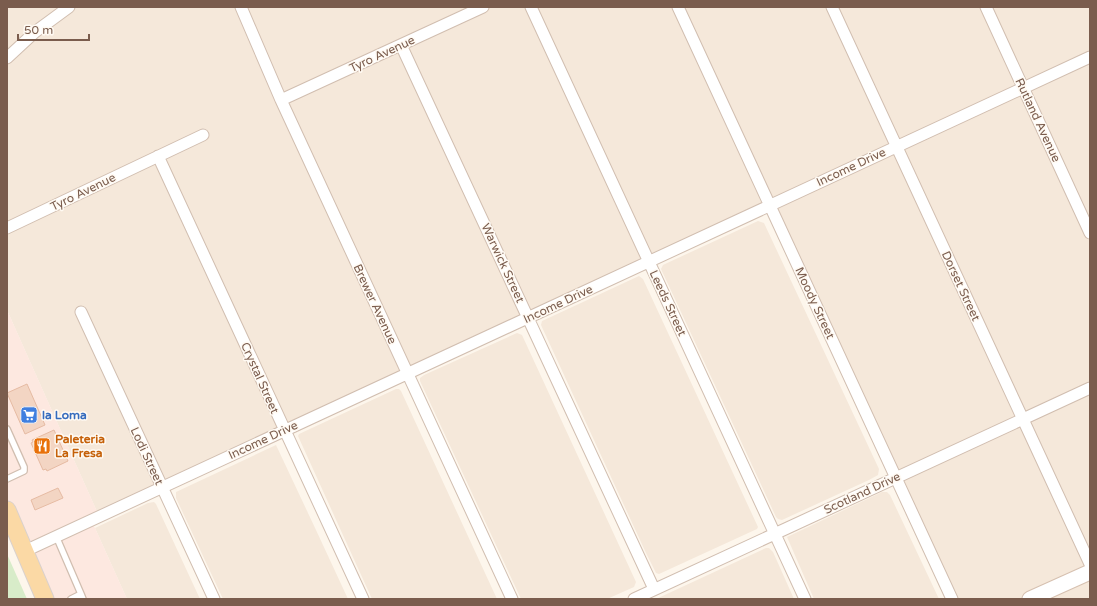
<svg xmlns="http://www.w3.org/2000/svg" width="1097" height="606" font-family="'Varela Round',sans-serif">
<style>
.residential{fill:#f5e8da}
.commercial{fill:#fde8e0}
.green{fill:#d8ecc9}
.building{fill:#f3d5c3;stroke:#e6bba3}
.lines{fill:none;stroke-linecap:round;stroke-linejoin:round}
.lane-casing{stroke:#d1beb0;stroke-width:8}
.street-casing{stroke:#d1beb0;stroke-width:13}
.secondary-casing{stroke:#d6c0b0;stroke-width:17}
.primary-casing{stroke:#dad1cd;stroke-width:19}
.lane{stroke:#fff;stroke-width:5.5}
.street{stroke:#fff;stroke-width:11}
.secondary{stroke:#fff;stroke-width:15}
.primary{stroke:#fbd9a5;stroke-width:17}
.labels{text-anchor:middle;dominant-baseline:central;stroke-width:3;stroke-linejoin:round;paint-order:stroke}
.street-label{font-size:12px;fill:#7a5c4d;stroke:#fffaf3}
.shop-label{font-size:12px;font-weight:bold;fill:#366cbe;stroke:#fffaf3;text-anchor:start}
.food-label{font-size:12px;font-weight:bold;fill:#c56008;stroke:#fffaf3;text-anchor:start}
</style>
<rect width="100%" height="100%" fill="#fdf6ec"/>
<path class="residential" d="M 7,7 L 1090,7 L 1090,599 L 952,599 L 770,206 L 99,516 L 7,310 Z
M 758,221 L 764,223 L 879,469 L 878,475 L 869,480 L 782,520 L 778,519 L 776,517 L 661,269 L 663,265 L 665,264 Z
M 639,276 L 643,279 L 758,527 L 757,529 L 659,574 L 656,573 L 646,553 L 541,325 L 542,321 Z
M 517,333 L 522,335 L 636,582 L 634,587 L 607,599 L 521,599 L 420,381 L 420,378 L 424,375 Z
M 396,389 L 399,389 L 401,391 L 497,599 L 372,599 L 298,436 L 299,434 Z
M 276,445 L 316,530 L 348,599 L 223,599 L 176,498 L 176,492 Z
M 882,492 L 887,492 L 890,495 L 939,599 L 814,599 L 787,537 Z
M 154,502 L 156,504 L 200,599 L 127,599 L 95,528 L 148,503 Z
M 766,548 L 769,548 L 773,552 L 794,599 L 656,599 Z"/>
<path class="commercial" d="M 7,310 L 99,516 L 89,521 L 95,528 L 127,599 L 45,599 L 7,510 Z"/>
<path class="green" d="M 7,554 L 27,599 L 7,599 Z"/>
<path class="building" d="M 27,384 L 45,425 L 25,434 L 7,393 Z
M 54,430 L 68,461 L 47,471 L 46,469 L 43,470 L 31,443 L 33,442 L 32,440 Z
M 58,488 L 63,498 L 35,510 L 31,500 Z"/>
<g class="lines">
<defs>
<path id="lane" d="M 7,429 L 24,467 L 24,471 L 7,479
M 56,536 L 81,594
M 71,599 L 81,594 L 83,599"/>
<path id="street" d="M 241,7 L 281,100 L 512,599
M 531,7 L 805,599
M 678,7 L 952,599
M 832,7 L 1090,564
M 986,7 L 1090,233
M 401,45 L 654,589
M 7,58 L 35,32 L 69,7
M 281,100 L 483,7
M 158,156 L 363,599
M 7,228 L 203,135
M 81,312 L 214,599
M 25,551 L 1090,57
M 634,599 L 1090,388"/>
<path id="secondary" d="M 1030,599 L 1090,572"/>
<path id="primary" d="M 7,510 L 45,599"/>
</defs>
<use href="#lane" class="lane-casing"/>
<use href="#street" class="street-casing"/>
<use href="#secondary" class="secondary-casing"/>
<use href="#primary" class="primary-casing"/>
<use href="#lane" class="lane"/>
<use href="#street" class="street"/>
<use href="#secondary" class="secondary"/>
<use href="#primary" class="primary"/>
</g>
<defs>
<symbol id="supermarket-square" viewBox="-11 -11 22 22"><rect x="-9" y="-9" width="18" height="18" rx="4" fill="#3f7fe0" stroke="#fffaf3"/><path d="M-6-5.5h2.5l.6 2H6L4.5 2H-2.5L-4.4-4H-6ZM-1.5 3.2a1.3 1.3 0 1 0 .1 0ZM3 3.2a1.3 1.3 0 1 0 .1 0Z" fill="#fff"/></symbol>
<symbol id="restaurant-square" viewBox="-11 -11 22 22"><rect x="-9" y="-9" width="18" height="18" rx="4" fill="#e8710a" stroke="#fffaf3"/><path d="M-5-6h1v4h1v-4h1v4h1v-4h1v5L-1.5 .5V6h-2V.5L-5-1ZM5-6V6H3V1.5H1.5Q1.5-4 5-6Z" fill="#fff"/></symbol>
</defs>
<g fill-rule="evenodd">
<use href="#supermarket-square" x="19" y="405" width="20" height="20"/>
<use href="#restaurant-square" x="32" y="436" width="20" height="20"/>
</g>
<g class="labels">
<g class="street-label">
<text transform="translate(382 54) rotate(-25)">Tyro Avenue</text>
<text transform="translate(1038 120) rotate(65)">Rutland Avenue</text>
<text transform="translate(851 167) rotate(-25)">Income Drive</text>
<text transform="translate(83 192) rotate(-26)">Tyro Avenue</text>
<text transform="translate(503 263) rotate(65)">Warwick Street</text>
<text transform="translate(961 286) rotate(65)">Dorset Street</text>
<text transform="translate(668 303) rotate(65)">Leeds Street</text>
<text transform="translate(815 303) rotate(65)">Moody Street</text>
<text transform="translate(375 304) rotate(65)">Brewer Avenue</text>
<text transform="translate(558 304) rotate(-25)">Income Drive</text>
<text transform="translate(260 378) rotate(66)">Crystal Street</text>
<text transform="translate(263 440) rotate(-25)">Income Drive</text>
<text transform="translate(147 456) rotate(65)">Lodi Street</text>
<text transform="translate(862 493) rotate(-25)">Scotland Drive</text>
</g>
<g class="shop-label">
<text x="42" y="415">la Loma</text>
</g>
<g class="food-label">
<text x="55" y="439">Paleteria<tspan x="55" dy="14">La Fresa</tspan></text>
</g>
</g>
<rect width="1097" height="606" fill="none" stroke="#7a5c4d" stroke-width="16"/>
<path d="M18 34v6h71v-6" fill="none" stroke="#7a5c4d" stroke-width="2"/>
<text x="24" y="34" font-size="12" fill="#7a5c4d" stroke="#fffaf3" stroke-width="3" paint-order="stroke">50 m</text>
</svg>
